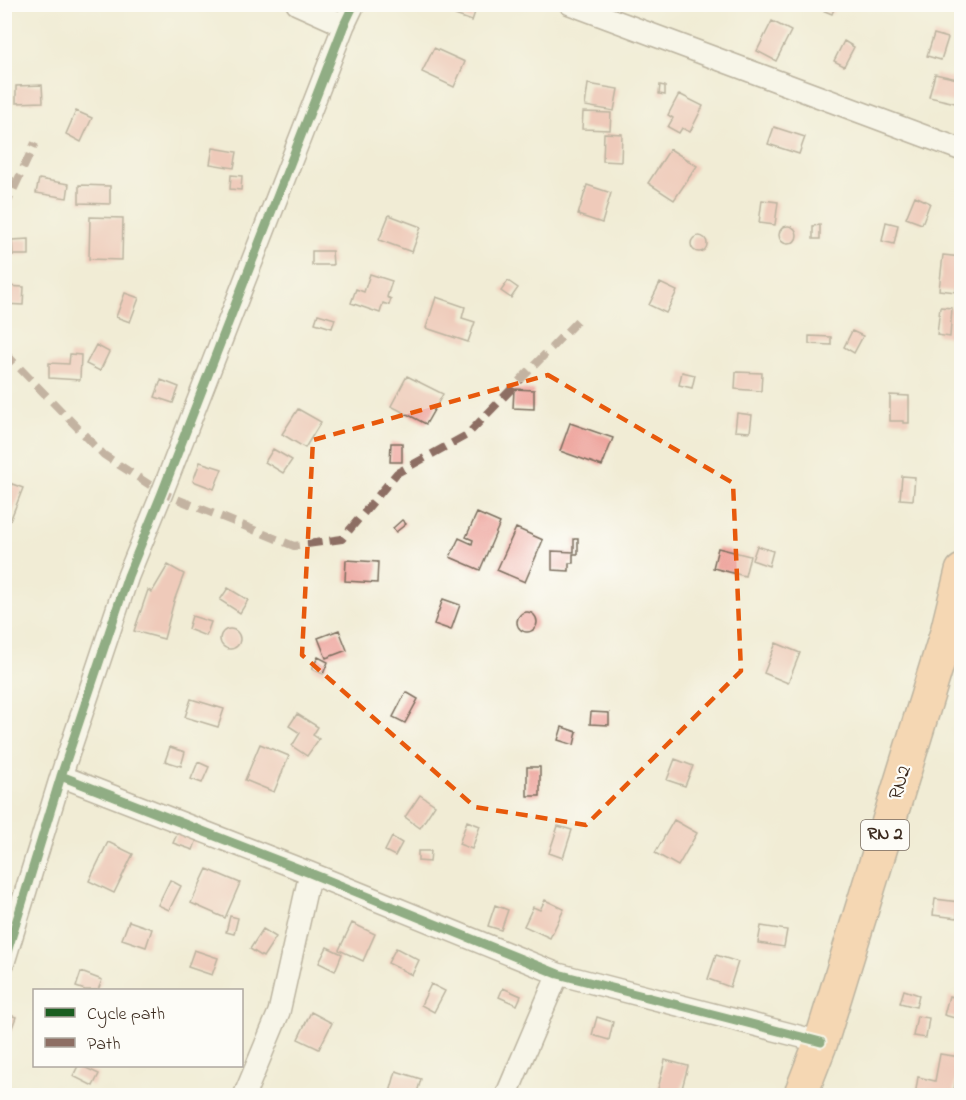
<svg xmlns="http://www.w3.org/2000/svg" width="966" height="1100" font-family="'Indie Flower',sans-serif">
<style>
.building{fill:#eda19a}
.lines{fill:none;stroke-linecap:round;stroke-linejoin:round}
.minor-casing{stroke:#7b6e5e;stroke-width:24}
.primary-casing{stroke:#7b6e5e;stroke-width:36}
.minor{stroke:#fff;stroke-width:21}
.primary{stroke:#fabc8b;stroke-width:33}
.quiet{stroke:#8d6e63;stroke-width:8;stroke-dasharray:15 8;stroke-linecap:butt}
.cycleway-casing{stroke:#fdfcf7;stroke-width:13}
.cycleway{stroke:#1b5e20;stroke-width:9}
.marked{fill:none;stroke:#e8590c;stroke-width:4.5;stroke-dasharray:12 8;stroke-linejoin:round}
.labels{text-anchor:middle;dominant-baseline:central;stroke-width:4.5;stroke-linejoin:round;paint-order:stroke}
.shield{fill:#fdfcf7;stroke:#75695f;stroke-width:1.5}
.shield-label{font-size:18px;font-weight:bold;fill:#3b2a1e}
.street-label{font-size:20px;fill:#3b2a1e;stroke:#fdfcf7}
</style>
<rect width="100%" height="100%" fill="#fdfcf7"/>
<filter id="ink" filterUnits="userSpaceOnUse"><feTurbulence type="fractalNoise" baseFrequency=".0167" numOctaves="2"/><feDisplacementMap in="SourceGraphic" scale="12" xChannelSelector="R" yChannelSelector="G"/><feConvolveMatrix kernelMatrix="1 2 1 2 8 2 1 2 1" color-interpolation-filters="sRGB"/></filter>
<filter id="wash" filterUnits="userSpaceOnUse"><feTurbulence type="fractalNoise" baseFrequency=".008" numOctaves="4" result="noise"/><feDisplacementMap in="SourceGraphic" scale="24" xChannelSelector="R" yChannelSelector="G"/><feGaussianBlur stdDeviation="1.35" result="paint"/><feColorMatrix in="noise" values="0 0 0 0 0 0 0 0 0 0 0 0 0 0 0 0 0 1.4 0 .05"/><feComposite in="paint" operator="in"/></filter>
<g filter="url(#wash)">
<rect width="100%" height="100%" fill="#f1ecd5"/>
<g id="blocks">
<path class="building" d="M 459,4 L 463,4 L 476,9 L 472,21 L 455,15 Z
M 816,4 L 836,4 L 832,14 L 815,7 Z
M 772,21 L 791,31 L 776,61 L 757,51 Z
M 934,34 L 948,38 L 941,60 L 927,56 Z
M 844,41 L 854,47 L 844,66 L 834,61 Z
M 434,48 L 465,62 L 454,87 L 422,72 Z
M 935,74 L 962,80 L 962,97 L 960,104 L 929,97 Z
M 588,84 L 618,89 L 614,111 L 585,106 Z
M 42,85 L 43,102 L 16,103 L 16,86 Z
M 660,85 L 665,86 L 665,95 L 659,94 Z
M 679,94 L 703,106 L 690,132 L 682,128 L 679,133 L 668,127 L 673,118 L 668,115 Z
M 76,111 L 92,118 L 81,142 L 66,134 Z
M 583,112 L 611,113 L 610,130 L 582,129 Z
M 774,127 L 805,137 L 799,154 L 768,144 Z
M 604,133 L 622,134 L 621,162 L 603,161 Z
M 213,148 L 237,152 L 234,168 L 210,164 Z
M 670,149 L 697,166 L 674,200 L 648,183 Z
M 231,175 L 242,176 L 241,190 L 230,189 Z
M 4,177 L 13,178 L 12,188 L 4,188 Z
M 39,179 L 69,184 L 67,198 L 36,193 Z
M 79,185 L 110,186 L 110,204 L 79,203 Z
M 587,185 L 611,193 L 602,223 L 578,215 Z
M 915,196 L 930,203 L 922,224 L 906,218 Z
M 762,200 L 778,202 L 775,225 L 759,223 Z
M 389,215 L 421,227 L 412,252 L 379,240 Z
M 90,217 L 123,218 L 122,260 L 89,259 Z
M 886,222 L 898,225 L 894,244 L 882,241 Z
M 820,225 L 820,239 L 813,239 L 813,226 Z
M779 235a9 9 0 1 1 18 0a9 9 0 1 1-18 0Z
M691 244a8 8 0 1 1 16 0a8 8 0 1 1-16 0Z
M 29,239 L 29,255 L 13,255 L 12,240 Z
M 312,251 L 332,251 L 333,265 L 312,265 Z
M 943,255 L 961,257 L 956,292 L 939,290 Z
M 370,274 L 392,281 L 387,297 L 391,299 L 389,305 L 383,303 L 380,313 L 351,303 L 356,289 L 364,292 Z
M 508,281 L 518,288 L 511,298 L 501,291 Z
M 660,283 L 677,291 L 666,313 L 649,305 Z
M 4,286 L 24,287 L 23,305 L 4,304 Z
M 125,293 L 139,298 L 130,322 L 116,317 Z
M 436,297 L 465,307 L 462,318 L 475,322 L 468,342 L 426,328 Z
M 940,307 L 952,308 L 950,337 L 937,335 Z
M 318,314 L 335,319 L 332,328 L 315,323 Z
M 852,331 L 863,336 L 854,353 L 844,347 Z
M 809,336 L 831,337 L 831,345 L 809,344 Z
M 96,345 L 109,352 L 100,371 L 86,364 Z
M 70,354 L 81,355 L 80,380 L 49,378 L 49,363 L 69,364 Z
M 682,372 L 695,375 L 692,388 L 679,385 Z
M 736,372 L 762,373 L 761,391 L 735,389 Z
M 407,376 L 443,394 L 426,424 L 391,406 Z
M 161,380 L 179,387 L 173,403 L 155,397 Z
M 514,389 L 534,390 L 534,409 L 513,408 Z
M 890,395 L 909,396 L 909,423 L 903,423 L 903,421 L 890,421 Z
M 298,409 L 321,422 L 305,448 L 282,434 Z
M 737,413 L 752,415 L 750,432 L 735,431 Z
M 570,423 L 613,438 L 602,466 L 560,451 Z
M 391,443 L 402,443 L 402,462 L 390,462 Z
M 273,449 L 292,460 L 283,473 L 265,462 Z
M 200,462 L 222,469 L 214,489 L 193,481 Z
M 902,476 L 915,477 L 913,500 L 900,499 Z
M 4,481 L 23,488 L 10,521 L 4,519 Z
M 477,513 L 500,523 L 480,570 L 450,557 L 459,538 L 472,544 L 473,540 L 466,537 Z
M 402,520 L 406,524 L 396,532 L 393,528 Z
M 516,528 L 543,540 L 525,582 L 497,570 Z
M 574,539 L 578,539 L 578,554 L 573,554 L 573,563 L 569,563 L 569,571 L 552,570 L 552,551 L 574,552 Z
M 757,546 L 773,551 L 769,566 L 752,560 Z
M 718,548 L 750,556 L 745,576 L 713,568 Z
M 346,560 L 378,562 L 377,583 L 345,581 Z
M 168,565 L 184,574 L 174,601 L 164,639 L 134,631 L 148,590 L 152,592 Z
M 228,588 L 248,600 L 240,613 L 220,600 Z
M 443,599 L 460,605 L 451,630 L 434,624 Z
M517 622a10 10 0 1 1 20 0a10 10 0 1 1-20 0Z
M 192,616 L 211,622 L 206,636 L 188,629 Z
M220 639a10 10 0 1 1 20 0a10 10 0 1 1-20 0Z
M 339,630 L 347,650 L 326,658 L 318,638 Z
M 776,643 L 800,653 L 788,683 L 764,673 Z
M 318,657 L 328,662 L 323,674 L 312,669 Z
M 406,692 L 418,699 L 405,723 L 393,717 Z
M 191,699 L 224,709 L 218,727 L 185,717 Z
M 591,712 L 609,713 L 609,725 L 590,724 Z
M 297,714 L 318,727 L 313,735 L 319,739 L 307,756 L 292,746 L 300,733 L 289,726 Z
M 562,727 L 577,732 L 574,745 L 558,740 Z
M 260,744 L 289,756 L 274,792 L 245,780 Z
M 170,747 L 185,752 L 181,766 L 165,761 Z
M 675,759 L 693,766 L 685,786 L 667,780 Z
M 198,762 L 209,767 L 202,783 L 191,779 Z
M 527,767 L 540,767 L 540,796 L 527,796 Z
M 420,795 L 435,805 L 420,828 L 405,817 Z
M 674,820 L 697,833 L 678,866 L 655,853 Z
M 467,821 L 480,826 L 472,849 L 459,844 Z
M 558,826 L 572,830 L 563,858 L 549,853 Z
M 178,832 L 197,839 L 193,850 L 173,843 Z
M 392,837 L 402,843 L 395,856 L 385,851 Z
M 108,842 L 133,854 L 114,893 L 89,881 Z
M 418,851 L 431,851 L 430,862 L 418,861 Z
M 207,869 L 240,883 L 225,918 L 191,903 Z
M 170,880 L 181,886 L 169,910 L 158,905 Z
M 935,899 L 959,902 L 957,918 L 933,915 Z
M 545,900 L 564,909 L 550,938 L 524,926 L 533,907 L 540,910 Z
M 495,905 L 508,910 L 501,930 L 488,926 Z
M 230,916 L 238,918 L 234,934 L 226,932 Z
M 129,921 L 152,929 L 146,947 L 122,939 Z
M 352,923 L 375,934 L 363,961 L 339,950 Z
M 761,926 L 787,930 L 784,947 L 758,943 Z
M 263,929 L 276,937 L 263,957 L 250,949 Z
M 327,947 L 342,954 L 335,971 L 319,963 Z
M 396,948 L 419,960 L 412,975 L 388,963 Z
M 194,950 L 218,958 L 212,975 L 188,967 Z
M 716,955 L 738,962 L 730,987 L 708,979 Z
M 81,972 L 102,980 L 98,990 L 85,990 L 76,987 Z
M 431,984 L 445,991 L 434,1012 L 421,1005 Z
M 503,988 L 521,996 L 517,1005 L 499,997 Z
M 904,990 L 919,995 L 916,1007 L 900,1003 Z
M 949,996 L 962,999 L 962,1020 L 944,1015 Z
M 311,1012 L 332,1023 L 319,1049 L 298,1039 Z
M 4,1013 L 16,1017 L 7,1041 L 4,1040 Z
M 917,1016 L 929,1018 L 926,1038 L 913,1036 Z
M 597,1017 L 613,1022 L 609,1040 L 592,1035 Z
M 940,1054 L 960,1057 L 953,1096 L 915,1096 L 918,1077 L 935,1081 Z
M 665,1060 L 688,1066 L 680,1096 L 666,1096 L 657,1093 Z
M 78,1066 L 82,1066 L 99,1074 L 93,1086 L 73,1076 Z
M 396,1071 L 421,1079 L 416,1096 L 389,1096 Z"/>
</g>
</g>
<g filter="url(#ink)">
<use href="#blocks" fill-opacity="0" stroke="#7b6e5e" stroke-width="1.5"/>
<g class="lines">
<defs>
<path id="minor" d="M 297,4 L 344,25
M 570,4 L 962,150
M 61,776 L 310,873 L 558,974 L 821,1042
M 4,962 L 61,776 L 128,576 L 162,493 L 344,25 L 354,4
M 244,1096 L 279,1012 L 310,873
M 506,1096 L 558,974"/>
<path id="primary" d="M 800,1096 L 821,1042 L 947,632 L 962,571"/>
</defs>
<use href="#minor" class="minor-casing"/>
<use href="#primary" class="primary-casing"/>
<use href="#minor" class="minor"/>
<use href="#primary" class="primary"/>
<path class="quiet" d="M 4,210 L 35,143
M 4,352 L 104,455 L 162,493 L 294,546 L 342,539 L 397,473 L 467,435 L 579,319"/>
<defs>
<path id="cycleway" d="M 61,776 L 310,873 L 558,974 L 821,1042
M 4,962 L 61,776 L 128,576 L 162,493 L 344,25 L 354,4"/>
</defs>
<use href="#cycleway" class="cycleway-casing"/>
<use href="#cycleway" class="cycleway"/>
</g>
</g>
<path d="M0 0H966V1100H0ZM 548,375 L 733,483 L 741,671 L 586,825 L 475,807 L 302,655 L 313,440 Z" fill="#f1ecd5" fill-opacity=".55" fill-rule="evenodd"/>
<path class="marked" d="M 548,375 L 733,483 L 741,671 L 586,825 L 475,807 L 302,655 L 313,440 Z"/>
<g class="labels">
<rect class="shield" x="861" y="820" width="48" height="30" rx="4.5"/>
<g class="shield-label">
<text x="885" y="835">RN 2</text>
</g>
<g class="street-label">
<text transform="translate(901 783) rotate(-73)">RN2</text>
</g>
</g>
<rect width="966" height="1100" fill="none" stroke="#fdfcf7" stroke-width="24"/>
<rect x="33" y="989" width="210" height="78" fill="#fdfcf7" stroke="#afa8a0" stroke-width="1.5"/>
<rect x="45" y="1008" width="30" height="9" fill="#1b5e20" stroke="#afa8a0" stroke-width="1.5"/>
<text x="87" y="1019" font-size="18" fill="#3b2a1e">Cycle path</text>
<rect x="45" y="1038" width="30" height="9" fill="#8d6e63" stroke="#afa8a0" stroke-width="1.5"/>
<text x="87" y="1049" font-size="18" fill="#3b2a1e">Path</text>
</svg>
